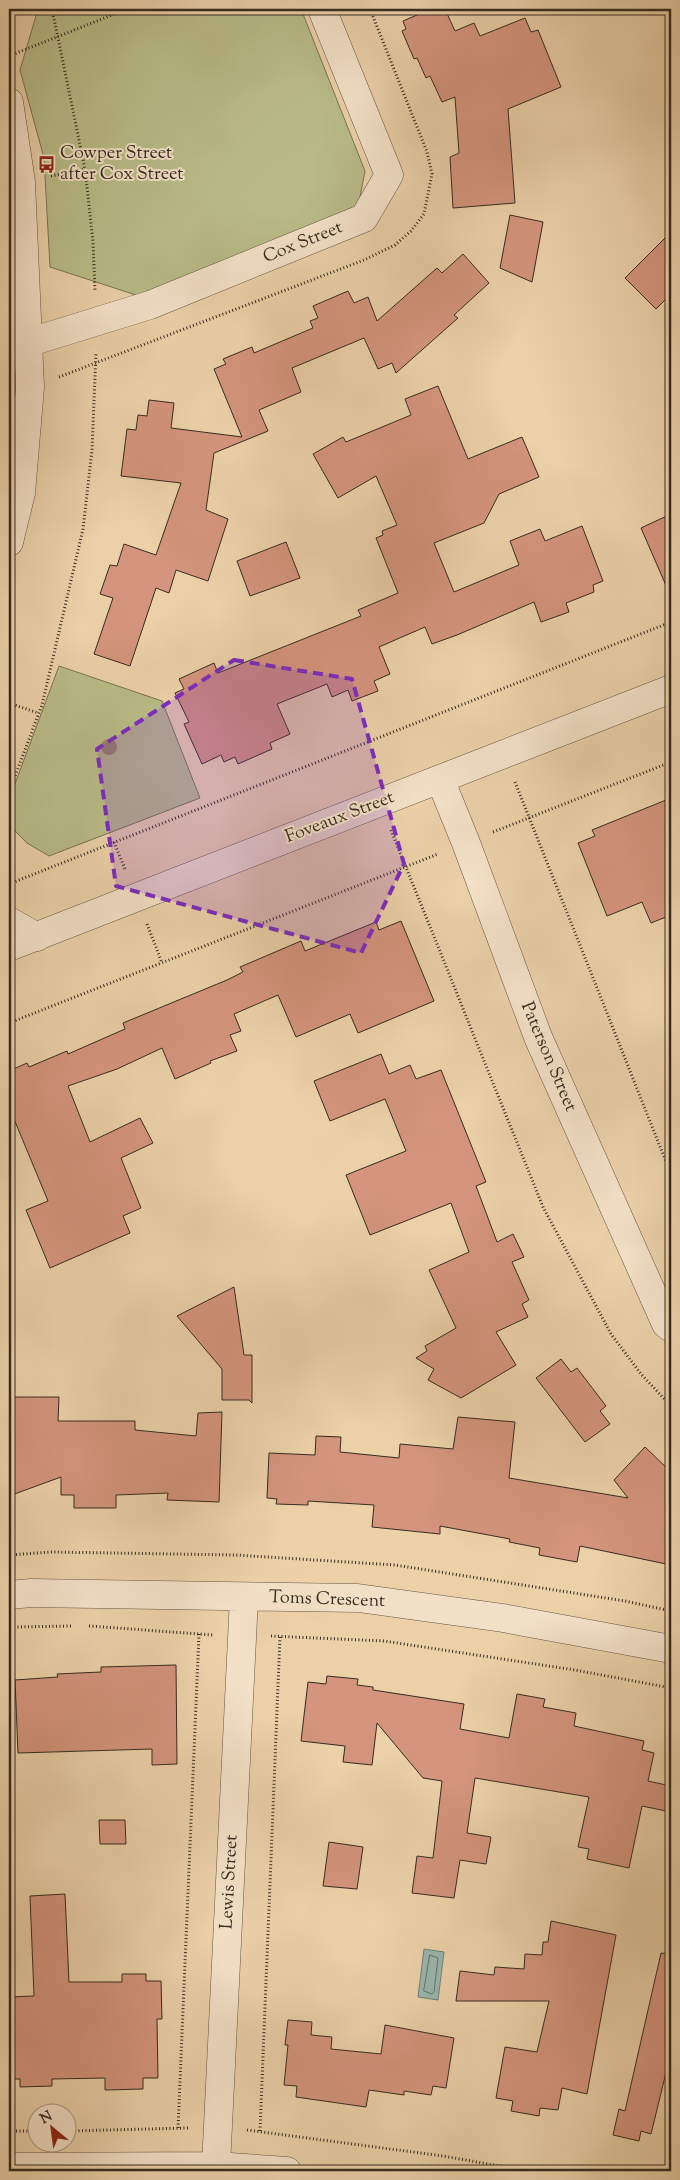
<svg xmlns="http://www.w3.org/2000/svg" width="680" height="2180" font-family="'Sorts Mill Goudy',serif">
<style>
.green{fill:#b8bb87;stroke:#777454}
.water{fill:#99b6af;stroke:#717f76}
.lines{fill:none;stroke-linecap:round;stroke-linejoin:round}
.shore{stroke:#687168;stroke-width:1}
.building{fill:#d4947d;stroke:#362c21}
.minor-casing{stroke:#635543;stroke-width:29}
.path{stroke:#362c21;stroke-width:3;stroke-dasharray:1 2.5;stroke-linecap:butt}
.minor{stroke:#f2e0c6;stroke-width:28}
.tree{fill:#968669}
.marked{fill:#7b2cbf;fill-opacity:0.2;stroke:#7b2cbf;stroke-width:4;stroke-dasharray:10 6;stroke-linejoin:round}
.labels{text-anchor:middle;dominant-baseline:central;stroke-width:4;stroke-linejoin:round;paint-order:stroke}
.poi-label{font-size:18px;fill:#362c21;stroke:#f2e0c6;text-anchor:start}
.street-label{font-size:18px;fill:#362c21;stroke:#f2e0c6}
</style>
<rect width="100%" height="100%" fill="#ebd0a8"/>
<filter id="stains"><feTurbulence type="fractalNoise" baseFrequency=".004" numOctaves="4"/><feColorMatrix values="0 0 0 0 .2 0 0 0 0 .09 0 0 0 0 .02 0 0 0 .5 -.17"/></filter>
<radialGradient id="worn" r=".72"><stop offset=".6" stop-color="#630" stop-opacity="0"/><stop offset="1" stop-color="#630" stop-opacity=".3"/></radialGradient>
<path class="green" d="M 38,9 L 301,9 L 365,171 L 358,207 L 139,296 L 50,267 L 44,158 L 20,70 Z
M 59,666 L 162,701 L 200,798 L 49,856 L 27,843 L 14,830 L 9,822 L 9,800 Z"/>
<path class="water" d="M 424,1949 L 444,1952 L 438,2000 L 418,1997 Z"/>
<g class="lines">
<path class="shore" d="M 430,1955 L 438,1958 L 434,1992 L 432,1994 L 424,1991 Z"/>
</g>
<path class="building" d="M 431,9 L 445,9 L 455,31 L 474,23 L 480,36 L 525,18 L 531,32 L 538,30 L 561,87 L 508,109 L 515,203 L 453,208 L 450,157 L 459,153 L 455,97 L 442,102 L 430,76 L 426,78 L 417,58 L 414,59 L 402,31 L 406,29 L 403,21 Z
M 510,215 L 543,222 L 532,282 L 500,268 Z
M 671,232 L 671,294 L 656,309 L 625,278 Z
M 463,254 L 489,283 L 454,315 L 458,318 L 396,373 L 392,363 L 378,369 L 364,338 L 292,368 L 301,392 L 259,410 L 268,431 L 214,453 L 206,510 L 228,519 L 208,581 L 176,570 L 169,593 L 156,588 L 130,666 L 94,654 L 113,598 L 100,594 L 110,565 L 117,566 L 124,544 L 156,555 L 181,483 L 121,476 L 127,429 L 136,430 L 138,415 L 147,416 L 149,400 L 174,403 L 171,428 L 242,437 L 214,369 L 226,364 L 223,359 L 252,347 L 254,353 L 313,328 L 310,321 L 318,318 L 313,306 L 348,291 L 354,303 L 368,297 L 377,321 L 437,268 L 442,273 Z
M 438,386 L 468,459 L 522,437 L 539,477 L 499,494 L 484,523 L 434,543 L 454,592 L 519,565 L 510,541 L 540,529 L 545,541 L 582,526 L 603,581 L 593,585 L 594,592 L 566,603 L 569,612 L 541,622 L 534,602 L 457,635 L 432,644 L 425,627 L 379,647 L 390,674 L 374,681 L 378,691 L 352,701 L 348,690 L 332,697 L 327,684 L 277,704 L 290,734 L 270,743 L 272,749 L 238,764 L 235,757 L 224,762 L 221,755 L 202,764 L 184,724 L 189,722 L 175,693 L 184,689 L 179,679 L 214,663 L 218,673 L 361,616 L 358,610 L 398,593 L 376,538 L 383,535 L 382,531 L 397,525 L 376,476 L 338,498 L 313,454 L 343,437 L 346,442 L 411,415 L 405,399 Z
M 671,514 L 671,597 L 641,528 Z
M 286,542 L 300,578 L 250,596 L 237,561 Z
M 671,798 L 671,915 L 651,923 L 642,902 L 607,916 L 578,843 L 595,836 L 592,830 Z
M 401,921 L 434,1001 L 358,1033 L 350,1014 L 296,1037 L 278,995 L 234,1014 L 241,1031 L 230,1035 L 237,1051 L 210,1061 L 211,1063 L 175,1079 L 162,1048 L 117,1069 L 68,1086 L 90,1142 L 140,1118 L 153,1143 L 121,1158 L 141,1208 L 123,1216 L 130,1233 L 50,1268 L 26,1210 L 48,1201 L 9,1107 L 9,1071 L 27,1063 L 29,1067 L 67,1051 L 68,1054 L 125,1029 L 123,1023 L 227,980 L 243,972 L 240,967 L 301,941 L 305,951 L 376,922 L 379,930 Z
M 381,1054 L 389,1074 L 410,1065 L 416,1079 L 441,1070 L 486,1182 L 476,1186 L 497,1242 L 513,1234 L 524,1257 L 512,1262 L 529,1300 L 522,1304 L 528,1317 L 496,1332 L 516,1365 L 461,1398 L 428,1380 L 434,1369 L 416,1358 L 427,1351 L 425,1346 L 456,1328 L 429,1270 L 469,1252 L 451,1203 L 370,1235 L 346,1175 L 406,1151 L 385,1099 L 330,1121 L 314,1081 Z
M 234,1287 L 244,1355 L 252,1355 L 252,1403 L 249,1400 L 222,1400 L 222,1369 L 177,1316 Z
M 561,1359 L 571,1372 L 577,1368 L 606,1406 L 600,1411 L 610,1424 L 585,1442 L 536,1378 Z
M 9,1397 L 59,1397 L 58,1421 L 135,1421 L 135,1430 L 196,1436 L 198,1413 L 222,1412 L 219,1502 L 167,1500 L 168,1493 L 116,1495 L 116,1508 L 74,1508 L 74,1495 L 61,1495 L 61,1477 L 9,1496 Z
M 458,1417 L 515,1422 L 509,1478 L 628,1498 L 614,1480 L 645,1447 L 671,1472 L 671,1565 L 580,1546 L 577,1562 L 539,1555 L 540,1548 L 509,1542 L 510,1539 L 440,1526 L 440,1534 L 372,1527 L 374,1505 L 308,1501 L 308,1505 L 276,1504 L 277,1499 L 267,1498 L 269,1453 L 315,1455 L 316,1436 L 341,1437 L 340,1452 L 399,1458 L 400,1444 L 453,1449 Z
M 176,1665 L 177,1764 L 152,1765 L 152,1749 L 18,1753 L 15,1680 L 58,1677 L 57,1674 L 101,1672 L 101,1667 Z
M 327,1676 L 358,1679 L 357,1685 L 373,1687 L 373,1690 L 464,1704 L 460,1729 L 509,1738 L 517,1694 L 545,1699 L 543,1707 L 576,1713 L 574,1726 L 644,1741 L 642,1750 L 654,1753 L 648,1781 L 671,1786 L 671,1812 L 642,1806 L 629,1868 L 587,1859 L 589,1849 L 578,1847 L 589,1797 L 475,1778 L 467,1833 L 491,1837 L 486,1864 L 460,1860 L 454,1898 L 412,1893 L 417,1856 L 433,1858 L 442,1781 L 423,1778 L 377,1723 L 372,1765 L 343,1762 L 345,1746 L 301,1741 L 308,1682 L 326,1684 Z
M 99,1820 L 125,1820 L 126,1844 L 100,1844 Z
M 329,1842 L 363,1847 L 357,1889 L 323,1886 Z
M 65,1894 L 69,1982 L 122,1982 L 122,1974 L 146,1974 L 146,1981 L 161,1981 L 162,2019 L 157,2019 L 158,2078 L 143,2078 L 143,2089 L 105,2090 L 105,2078 L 52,2079 L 52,2086 L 20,2087 L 20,2079 L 9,2079 L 9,1997 L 34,1996 L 30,1896 Z
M 551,1921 L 616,1935 L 587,2094 L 562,2088 L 558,2110 L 540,2108 L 539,2116 L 511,2111 L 513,2101 L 496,2098 L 505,2047 L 537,2052 L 549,2001 L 456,2001 L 460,1971 L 494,1975 L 495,1967 L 524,1969 L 525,1954 L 542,1955 L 543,1942 L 548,1942 Z
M 661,1953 L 671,1954 L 671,2052 L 651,2134 L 641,2131 L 639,2141 L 613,2135 L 619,2109 L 625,2111 Z
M 288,2020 L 312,2022 L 311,2035 L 332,2037 L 331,2049 L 381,2054 L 385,2025 L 454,2038 L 446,2088 L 433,2086 L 431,2095 L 404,2091 L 404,2095 L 369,2090 L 366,2107 L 296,2097 L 297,2086 L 284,2085 L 288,2045 L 285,2045 Z"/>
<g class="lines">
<defs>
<path id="minor" d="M 9,102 L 21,182 L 30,387 L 21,493 L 9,542
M 27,343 L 150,305 L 364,218 L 389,175 L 322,9
M 440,779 L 466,843 L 538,1037 L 666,1324 L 671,1328
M 9,921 L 37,937
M 9,947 L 671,689
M 9,1595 L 31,1593 L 358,1598 L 503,1618 L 671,1649
M 216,2166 L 244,1598
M 9,2167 L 216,2166 L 287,2171"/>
</defs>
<use href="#minor" class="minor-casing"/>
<path class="path" d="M 52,9 L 85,169 L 93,242 L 95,292
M 9,56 L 127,9
M 51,176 L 85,169
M 59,377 L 364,260 L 395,245 L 411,231 L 424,214 L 432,174 L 427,152 L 370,9
M 9,703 L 38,713
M 515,782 L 671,1174
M 9,792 L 42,705 L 83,529 L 92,450 L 96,353
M 391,830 L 543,1207 L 611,1334 L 641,1374 L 671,1406
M 493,832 L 671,762
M 114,842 L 125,869
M 9,884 L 671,622
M 147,924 L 162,963
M 9,1023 L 438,854
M 9,1555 L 52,1552 L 235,1555 L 395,1565 L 625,1601 L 671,1611
M 89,1626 L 213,1635
M 14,1627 L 71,1626
M 271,1636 L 384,1641 L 575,1670 L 671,1688
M 178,2128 L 199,1634
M 247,2130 L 443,2156 L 528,2171
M 9,2131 L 38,2131
M 68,2131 L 188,2128
M 260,2131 L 280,1636"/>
<use href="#minor" class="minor"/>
</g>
<circle class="tree" cx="109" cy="747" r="8"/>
<path class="marked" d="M 234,660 L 352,679 L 404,864 L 361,953 L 116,886 L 97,749 Z"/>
<defs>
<symbol id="bus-bare" viewBox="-9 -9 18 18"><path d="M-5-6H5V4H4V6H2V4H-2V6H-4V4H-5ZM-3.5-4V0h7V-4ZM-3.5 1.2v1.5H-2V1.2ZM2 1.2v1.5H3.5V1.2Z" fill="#8f2418" stroke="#f2e0c6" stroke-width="2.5" paint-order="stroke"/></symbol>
</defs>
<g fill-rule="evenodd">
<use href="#bus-bare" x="34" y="152" width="25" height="25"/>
</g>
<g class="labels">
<g class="poi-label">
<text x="60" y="154">Cowper Street<tspan x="60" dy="21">after Cox Street</tspan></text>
</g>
<g class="street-label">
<text transform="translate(303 243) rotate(-22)">Cox Street</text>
<text transform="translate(340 818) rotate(-21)">Foveaux Street</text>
<text transform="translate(548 1057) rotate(67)">Paterson Street</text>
<text transform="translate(327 1600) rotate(2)">Toms Crescent</text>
<text transform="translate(230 1882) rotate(-87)">Lewis Street</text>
</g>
</g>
<rect width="680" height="2180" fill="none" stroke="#ebd0a8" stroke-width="30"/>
<rect x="10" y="10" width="660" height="2160" fill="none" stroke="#362c21" stroke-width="2.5"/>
<rect x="15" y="15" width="650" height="2150" fill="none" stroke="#362c21"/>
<g transform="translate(52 2128) rotate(331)"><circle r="24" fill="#f2e0c6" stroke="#a79884"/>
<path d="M0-4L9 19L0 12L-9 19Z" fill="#8f2418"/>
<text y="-8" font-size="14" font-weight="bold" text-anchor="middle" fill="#362c21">N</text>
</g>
<rect width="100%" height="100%" filter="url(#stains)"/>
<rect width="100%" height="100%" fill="url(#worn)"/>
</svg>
